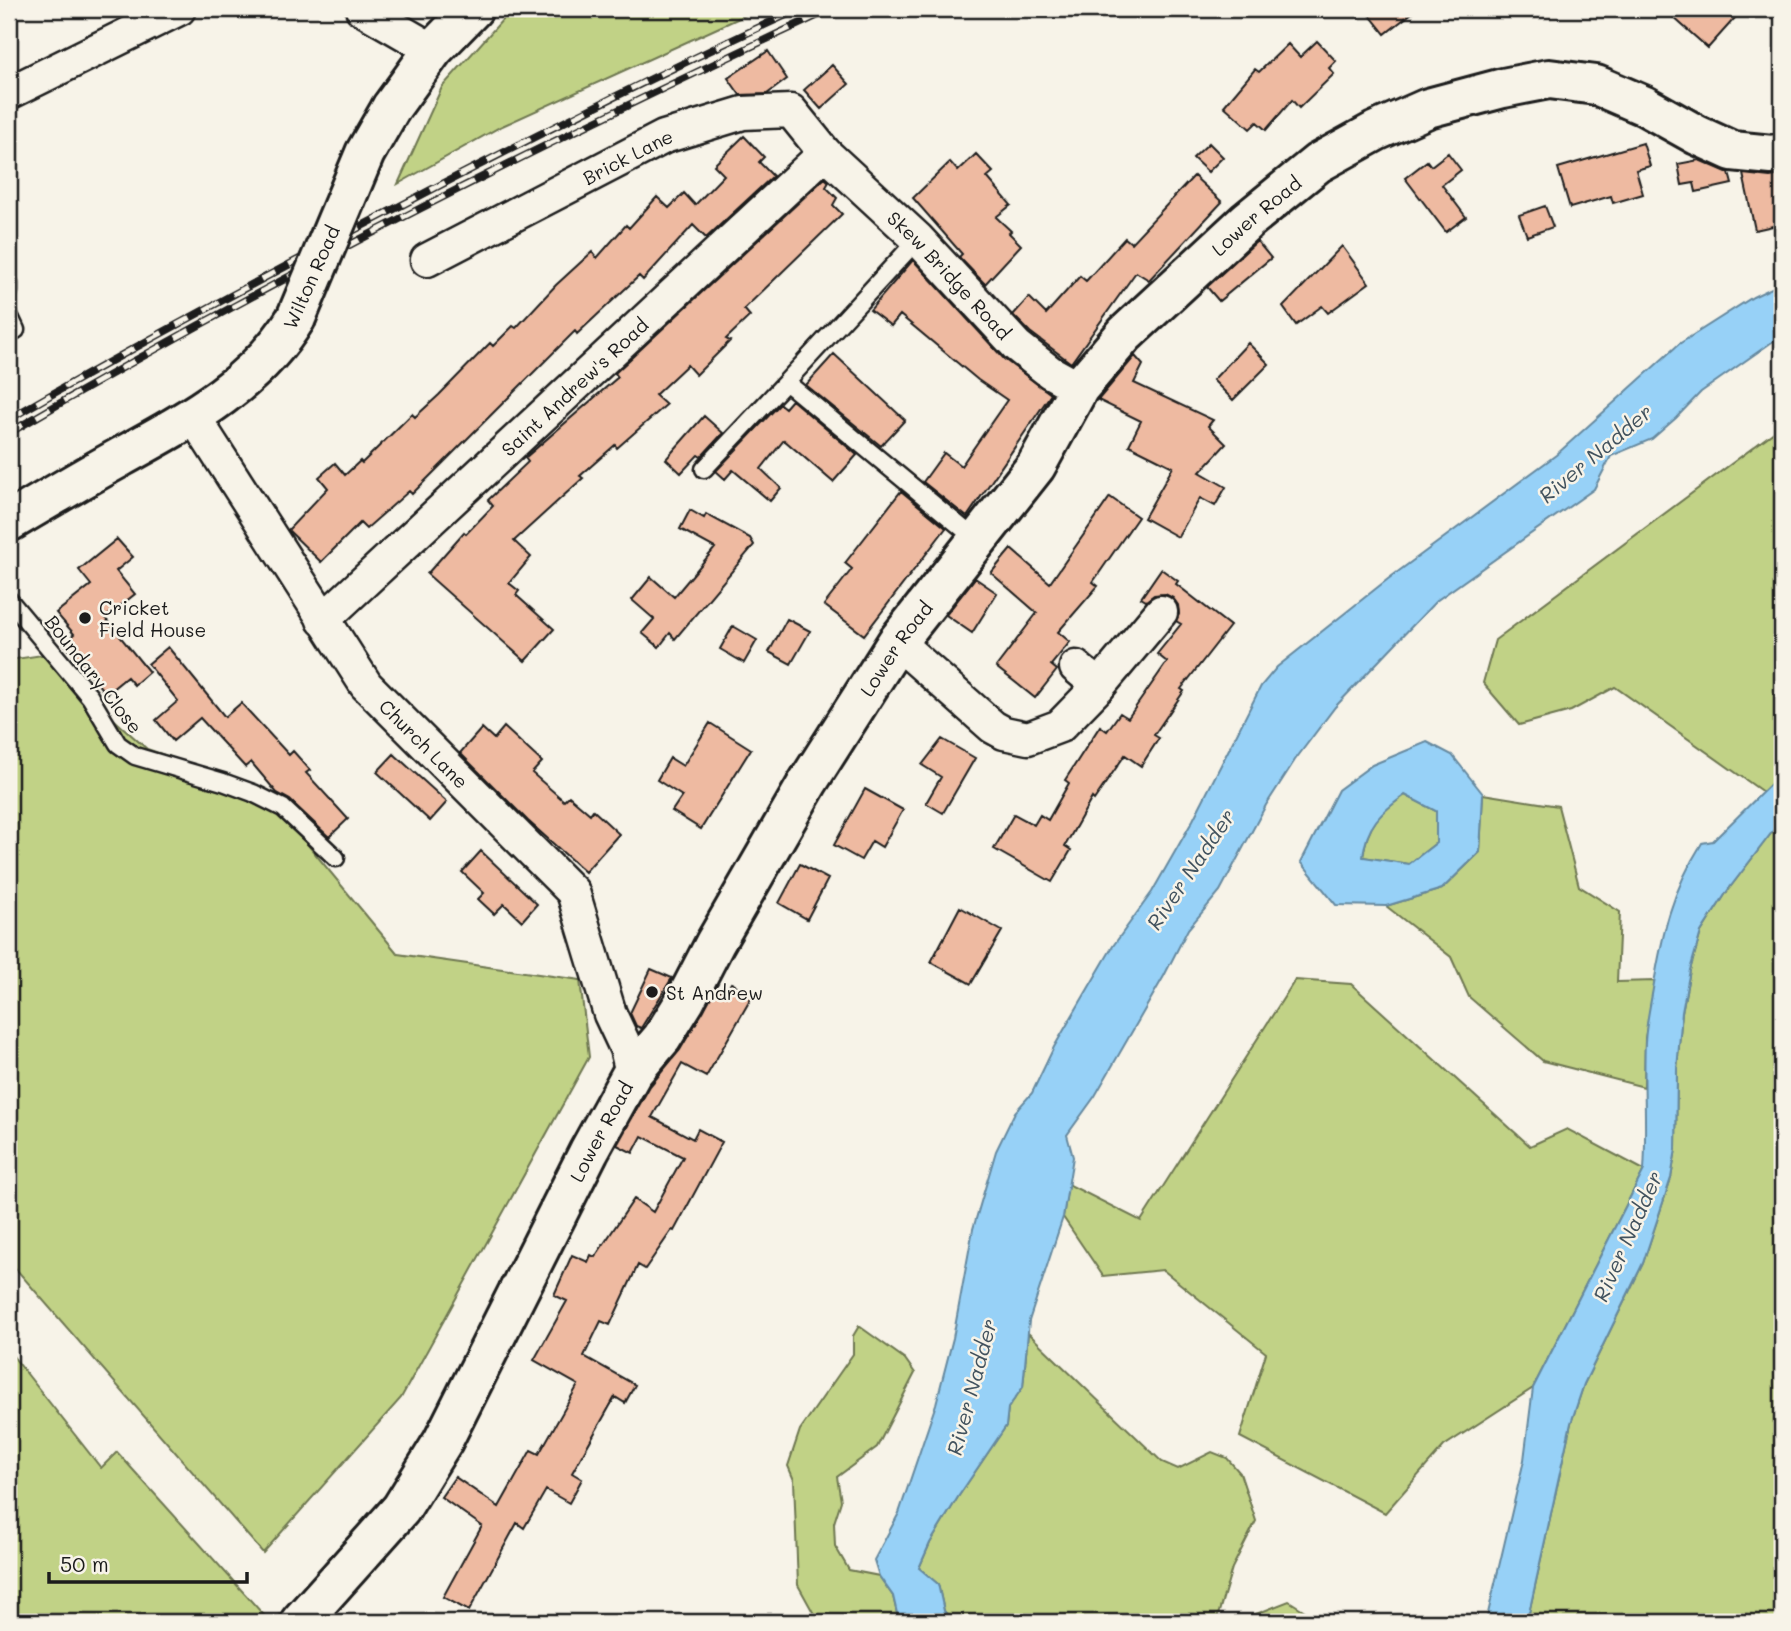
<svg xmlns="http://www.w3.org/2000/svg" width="1791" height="1631" font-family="Mali,sans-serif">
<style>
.green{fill:#c1d286;stroke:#6e7751;stroke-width:2}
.water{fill:#97d1f7;stroke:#66899f;stroke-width:2;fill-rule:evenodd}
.building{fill:#eebaa1;stroke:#1c1c1c;stroke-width:2}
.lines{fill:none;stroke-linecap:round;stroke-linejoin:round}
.lane-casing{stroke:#1c1c1c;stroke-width:21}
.street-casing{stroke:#1c1c1c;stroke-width:37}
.secondary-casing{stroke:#1c1c1c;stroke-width:44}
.highway-casing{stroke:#1c1c1c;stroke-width:44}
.lane{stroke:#f7f3e8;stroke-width:16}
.street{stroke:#f7f3e8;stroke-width:32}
.secondary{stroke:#f7f3e8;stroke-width:38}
.highway{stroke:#f7f3e8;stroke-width:38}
.rail-casing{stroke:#1c1c1c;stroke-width:8}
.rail{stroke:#f7f3e8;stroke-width:5;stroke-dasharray:16;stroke-linecap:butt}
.highway-bridge-casing{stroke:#1c1c1c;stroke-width:44;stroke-linecap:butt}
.highway-bridge{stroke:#f7f3e8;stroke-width:38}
.poi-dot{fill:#1c1c1c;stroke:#f7f3e8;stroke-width:2.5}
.labels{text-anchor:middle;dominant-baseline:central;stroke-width:5;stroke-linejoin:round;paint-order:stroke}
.street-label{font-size:19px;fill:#1c1c1c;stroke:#f7f3e8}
.poi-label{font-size:19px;fill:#1c1c1c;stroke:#f7f3e8;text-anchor:start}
.water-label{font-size:21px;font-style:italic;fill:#41525e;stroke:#f7f3e8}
</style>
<rect width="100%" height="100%" fill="#f7f3e8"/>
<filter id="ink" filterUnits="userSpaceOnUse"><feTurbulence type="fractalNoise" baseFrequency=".0143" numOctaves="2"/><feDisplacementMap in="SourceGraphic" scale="14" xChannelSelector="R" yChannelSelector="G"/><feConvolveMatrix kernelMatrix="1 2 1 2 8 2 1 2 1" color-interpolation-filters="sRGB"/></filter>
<g filter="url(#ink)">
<path class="green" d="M 512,9 L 759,9 L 500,127 L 398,184 L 442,87 Z
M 1782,426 L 1782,773 L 1763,792 L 1615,687 L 1571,711 L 1519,725 L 1483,683 L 1495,640 Z
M 42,655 L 147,749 L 261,788 L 398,954 L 580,980 L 589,1057 L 401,1398 L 263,1553 L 9,1261 L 9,660 Z
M 1483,794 L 1558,806 L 1579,886 L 1620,912 L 1617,982 L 1655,981 L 1645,1038 L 1644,1087 L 1543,1061 L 1469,997 L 1451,957 L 1386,906 L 1442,889 L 1480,852 Z
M 1405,795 L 1436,811 L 1436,843 L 1409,864 L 1363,857 C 1367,824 1380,813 1405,795 Z
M 1782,819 L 1782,1622 L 1527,1622 L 1571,1423 L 1584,1384 L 1643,1263 L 1671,1178 L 1676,1149 L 1677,1069 L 1682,1012 L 1690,970 L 1701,932 L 1728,890 Z
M 1295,980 L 1351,984 L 1530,1146 L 1567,1129 L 1644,1170 L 1533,1388 L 1444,1446 L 1385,1513 L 1240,1437 L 1266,1353 L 1163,1270 L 1103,1276 L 1063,1217 L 1068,1184 L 1141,1221 Z
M 859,1326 L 905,1359 L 915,1373 L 877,1447 L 837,1477 L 841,1501 L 834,1523 L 835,1546 L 849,1570 L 879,1576 L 893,1596 L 899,1622 L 822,1622 L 814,1614 L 798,1585 L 794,1480 L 788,1466 L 800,1430 L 853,1354 L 853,1336 Z
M 1028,1333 L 1162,1462 L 1178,1469 L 1212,1452 L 1227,1458 L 1240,1473 L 1256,1521 L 1232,1568 L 1216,1622 L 953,1622 L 944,1611 L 938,1584 L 919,1568 L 930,1543 L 958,1497 L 1006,1426 L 1008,1408 L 1023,1387 Z
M 9,1351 L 101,1468 L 117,1452 L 270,1622 L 9,1622 Z
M 1289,1601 L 1322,1622 L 1236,1622 Z"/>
<path class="water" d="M 1782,283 L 1782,335 L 1701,392 L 1676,418 L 1652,439 L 1611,456 L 1594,489 L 1436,601 L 1335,707 L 1295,760 L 1266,805 L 1220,891 L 1188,929 L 1164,976 L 1095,1096 L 1067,1135 L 1073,1157 L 1063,1217 L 1029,1321 L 1023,1387 L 1008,1408 L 1006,1426 L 958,1497 L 930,1543 L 919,1568 L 938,1584 L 944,1611 L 953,1622 L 899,1622 L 893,1596 L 879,1576 L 874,1560 L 899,1513 L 936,1404 L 953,1338 L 973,1229 L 996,1151 L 1015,1112 L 1032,1093 L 1054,1047 L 1113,946 L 1152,892 L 1193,820 L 1261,686 L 1277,667 L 1388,579 L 1556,455 L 1679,344 L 1753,297 Z
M 1427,742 L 1452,755 L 1483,794 L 1480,852 L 1442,889 L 1386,906 L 1336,905 L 1301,862 L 1338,790 L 1372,765 ZM 1405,795 L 1436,811 L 1436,843 L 1409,864 L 1363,857 C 1366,826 1381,812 1405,795 Z
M 1782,773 L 1782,819 L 1728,890 L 1701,932 L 1690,970 L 1682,1012 L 1677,1069 L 1676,1149 L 1671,1178 L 1643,1263 L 1584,1384 L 1571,1423 L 1527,1622 L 1486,1622 L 1524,1460 L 1533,1388 L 1644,1170 C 1647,1128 1643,1085 1645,1042 C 1646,1024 1650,1006 1653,989 C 1663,931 1671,893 1702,843 L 1713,841 Z"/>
<path class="building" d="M 1365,9 L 1417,9 L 1385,34 Z
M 1664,9 L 1743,9 L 1708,48 Z
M 1317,41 L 1336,61 L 1329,68 L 1334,74 L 1299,108 L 1292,100 L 1266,130 L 1257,122 L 1250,129 L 1224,106 L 1255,69 L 1259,72 L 1288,44 L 1300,57 Z
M 768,51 L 787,79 L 767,94 L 740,95 L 728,78 Z
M 832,65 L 849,84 L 821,109 L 804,90 Z
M 744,136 L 764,157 L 759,162 L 773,176 L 706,238 L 693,225 L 643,280 L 639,276 L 577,334 L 575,331 L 412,494 L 409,491 L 366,529 L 360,523 L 321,562 L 288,530 L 328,488 L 319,477 L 335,463 L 345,475 L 360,461 L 362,463 L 412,414 L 415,417 L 439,395 L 490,343 L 493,346 L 513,326 L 516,328 L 556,285 L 592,252 L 597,258 L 626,225 L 629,228 L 657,197 L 669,208 L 684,193 L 695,205 L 724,175 L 714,165 Z
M 1209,143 L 1223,157 L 1208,172 L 1193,158 Z
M 1643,143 L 1650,166 L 1636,170 L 1643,194 L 1613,203 L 1611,196 L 1570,208 L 1558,168 Z
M 1448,153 L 1461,170 L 1442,185 L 1466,217 L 1446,232 L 1405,178 L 1427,161 L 1431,166 Z
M 976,154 L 993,172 L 987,177 L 1011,205 L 996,217 L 1011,231 L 1009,233 L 1021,245 L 985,284 L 959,257 L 962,254 L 913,198 L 950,162 L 958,171 Z
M 1699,160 L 1729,173 L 1732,184 L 1696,192 L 1694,183 L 1682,185 L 1678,164 Z
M 1743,174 L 1770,177 L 1782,175 L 1782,224 L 1755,230 Z
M 1194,176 L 1222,202 L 1149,280 L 1136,272 L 1071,363 L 1030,332 L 1013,315 L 1029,297 L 1046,314 L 1080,276 L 1086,281 L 1125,238 L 1131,243 Z
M 825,178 L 829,182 L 826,187 L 837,198 L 833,205 L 842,214 L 744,309 L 750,316 L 726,339 L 730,341 L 696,375 L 687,365 L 655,395 L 666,405 L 617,448 L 615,445 L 580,476 L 583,478 L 514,541 L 531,557 L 509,583 L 519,591 L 516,595 L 554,629 L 525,661 L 427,574 L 464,532 L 466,534 L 493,506 L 488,500 L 528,462 L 525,458 L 618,377 L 615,373 Z
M 1545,206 L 1553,227 L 1527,236 L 1519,215 Z
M 1257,241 L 1271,258 L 1219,301 L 1207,287 Z
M 1342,246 L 1369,283 L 1328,313 L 1322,306 L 1296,325 L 1283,307 Z
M 913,260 L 1004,359 L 1051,394 L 967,517 L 923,482 L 944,453 L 961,466 L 1007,400 L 978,380 L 900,315 L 891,326 L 870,310 Z
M 1248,343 L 1269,364 L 1233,400 L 1213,380 Z
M 834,354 L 905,420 L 881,446 L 806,385 Z
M 1135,356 L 1143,365 L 1134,383 L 1213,420 L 1208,426 L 1226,444 L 1200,472 L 1226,487 L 1215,506 L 1200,498 L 1178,537 L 1144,518 L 1173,467 L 1129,445 L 1141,421 L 1098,400 Z
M 792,400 L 857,455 L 833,482 L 784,440 L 761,469 L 781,488 L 770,501 L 733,470 L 725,479 L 716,471 L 780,404 L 785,408 Z
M 704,416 L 723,433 L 701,457 L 698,455 L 681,473 L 666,459 Z
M 901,491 L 946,528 L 864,635 L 824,605 L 852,569 L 845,563 Z
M 1110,497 L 1138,517 L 1093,582 L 1098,586 L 1058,632 L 1070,642 L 1051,665 L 1057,670 L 1035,698 L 996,667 L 1037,613 L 991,573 L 1011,549 L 1050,583 Z
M 690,510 L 704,518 L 706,514 L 750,538 L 754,545 L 675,639 L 670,633 L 659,647 L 642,633 L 654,619 L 632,600 L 651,577 L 674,597 L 715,548 L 680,529 Z
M 117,539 L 133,557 L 116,571 L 135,594 L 105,618 L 149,672 L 134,685 L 127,677 L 106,694 L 64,643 L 74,634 L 56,613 L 91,585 L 79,570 Z
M 1161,569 L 1178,581 L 1176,584 L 1230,626 L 1181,689 L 1184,691 L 1154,735 L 1159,738 L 1141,766 L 1125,755 L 1094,800 L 1092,798 L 1065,846 L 1071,850 L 1052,882 L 994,849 L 1014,814 L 1034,825 L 1040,815 L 1048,820 L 1069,783 L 1065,780 L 1100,726 L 1107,731 L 1120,713 L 1128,718 L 1167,662 L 1157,654 L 1181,624 L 1176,621 L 1179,614 L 1178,605 L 1173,598 L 1165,594 L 1154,595 L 1146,601 L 1141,598 Z
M 975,578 L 997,593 L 972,633 L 946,615 Z
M 787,619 L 810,631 L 791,664 L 769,652 Z
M 733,626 L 757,640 L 744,663 L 720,649 Z
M 168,647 L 225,717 L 241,703 L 289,755 L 293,751 L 310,770 L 306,773 L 348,819 L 329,837 L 290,800 L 277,793 L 251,762 L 245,767 L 200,718 L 173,741 L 156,720 L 178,701 L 148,664 Z
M 710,723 L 751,749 L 701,829 L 672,811 L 682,796 L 657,780 L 670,758 L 683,766 Z
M 504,727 L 542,762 L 532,773 L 564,801 L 569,796 L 590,814 L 593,810 L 619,834 L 585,872 L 528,821 L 460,753 L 482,728 L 494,739 Z
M 942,739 L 975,758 L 943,813 L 926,803 L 941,777 L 922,765 Z
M 394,754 L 447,802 L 430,821 L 377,772 Z
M 865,789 L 903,810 L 882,847 L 872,841 L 861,860 L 834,845 Z
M 481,851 L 537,904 L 522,921 L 504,904 L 494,914 L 478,899 L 484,893 L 462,872 Z
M 800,864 L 828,879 L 807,919 L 779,903 Z
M 960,907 L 1002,931 L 971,984 L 931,962 Z
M 651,969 L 672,978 L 641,1028 L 636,1026 L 630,1013 Z
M 731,983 L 753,995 L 706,1077 L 682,1064 L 652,1117 L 693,1139 L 698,1129 L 722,1142 L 674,1231 L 672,1230 L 645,1269 L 638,1265 L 610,1325 L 601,1321 L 584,1356 L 635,1385 L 625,1403 L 615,1397 L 572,1473 L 582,1479 L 569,1503 L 546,1490 L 524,1528 L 517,1523 L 469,1611 L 443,1597 L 482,1526 L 441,1497 L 455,1477 L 499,1507 L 531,1450 L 539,1454 L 578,1385 L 534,1360 L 567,1301 L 554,1295 L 572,1255 L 588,1262 L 591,1255 L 595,1257 L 634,1199 L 653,1212 L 683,1157 L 642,1136 L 633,1153 L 617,1145 L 650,1086 L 680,1050 L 716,988 L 725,993 Z"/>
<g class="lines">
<defs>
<path id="lane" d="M 9,283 L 9,292
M 9,315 L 16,330 L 9,334
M 786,382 L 918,239
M 704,469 L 786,382 L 978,541
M 9,600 L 90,697 L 118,744 L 135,756 L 223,782 L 253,793 L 283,808 L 336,858"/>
<g id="street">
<path d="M 362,9 L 433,50"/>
<path d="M 9,93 L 179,9"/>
<path id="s1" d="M 427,260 L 664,137 L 743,113 L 791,111 L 825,153 L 918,239 L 1017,346 L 1050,372 L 1079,388"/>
<path id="s2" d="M 194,417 L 366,685 L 573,892 L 610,1014 L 626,1048 L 632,1073"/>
<path id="s3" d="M 323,620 L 825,153"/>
<path d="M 897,642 L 993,727 L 1004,733 L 1028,738 L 1060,726 L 1099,686 L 1161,612"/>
<path d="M 1076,667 L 1099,686"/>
</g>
<g id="secondary">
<path id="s4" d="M 300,1622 L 401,1509 L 443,1441 L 589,1151 L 632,1073 L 662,1038 L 685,1001 L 715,943 L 808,782 L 897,642 L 1036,466 L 1079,388 L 1125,334 L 1248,220 L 1318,163 L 1376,131 L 1428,108 L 1503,88 L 1549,79 L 1596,85 L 1645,106 L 1697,135 L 1732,151 L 1772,155 L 1782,153"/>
</g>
<path id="highway" d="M 391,108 L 433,50 L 473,9
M 9,522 C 46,500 83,478 121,457 C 188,420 255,385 296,318"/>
</defs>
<use href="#lane" class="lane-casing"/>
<use href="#street" class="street-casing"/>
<use href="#secondary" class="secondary-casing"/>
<use href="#highway" class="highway-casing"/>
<use href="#lane" class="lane"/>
<use href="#street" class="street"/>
<use href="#secondary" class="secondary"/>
<use href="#highway" class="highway"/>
<defs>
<path id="rail" d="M 9,419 C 117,356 228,297 339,238 C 491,158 643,80 799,9
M 9,433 C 274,277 552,139 831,9"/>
</defs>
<use href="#rail" class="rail-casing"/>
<use href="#rail" class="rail"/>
<defs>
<path id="highway-bridge" d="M 296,318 L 365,153 L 391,108"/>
</defs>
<use href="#highway-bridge" class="highway-bridge-casing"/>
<use href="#highway-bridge" class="highway-bridge"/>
</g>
</g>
<g class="poi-dot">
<circle cx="85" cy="618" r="7"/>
<circle cx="652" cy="992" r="7"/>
</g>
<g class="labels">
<g class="street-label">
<text stroke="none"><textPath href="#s1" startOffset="226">Brick Lane</textPath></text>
<text stroke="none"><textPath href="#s4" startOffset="1713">Lower Road</textPath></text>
<text stroke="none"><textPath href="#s1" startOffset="626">Skew Bridge Road</textPath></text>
<text transform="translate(311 277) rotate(-66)">Wilton Road</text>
<text stroke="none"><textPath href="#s3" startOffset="343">Saint Andrew's Road</textPath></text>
<text stroke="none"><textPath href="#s4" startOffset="1146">Lower Road</textPath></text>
<text transform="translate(94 674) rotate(52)">Boundary Close</text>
<text stroke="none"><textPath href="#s2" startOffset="401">Church Lane</textPath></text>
<text stroke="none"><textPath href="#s4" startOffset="579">Lower Road</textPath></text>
</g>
<g class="poi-label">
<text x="99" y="607">Cricket<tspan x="99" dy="22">Field House</tspan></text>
<text x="666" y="992">St Andrew</text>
</g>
<g class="water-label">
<text transform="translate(1595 453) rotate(-40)">River Nadder</text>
<text transform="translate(1190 869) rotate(-56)">River Nadder</text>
<text transform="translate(1627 1236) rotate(-66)">River Nadder</text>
<text transform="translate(971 1387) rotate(-75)">River Nadder</text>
</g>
</g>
<rect width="1791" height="1631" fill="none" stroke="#f7f3e8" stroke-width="35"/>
<rect x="18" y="18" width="1756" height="1596" fill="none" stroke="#1c1c1c" stroke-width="2.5" filter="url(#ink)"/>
<path d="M49 1572v10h198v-10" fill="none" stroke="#1c1c1c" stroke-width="3.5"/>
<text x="60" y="1572" font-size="21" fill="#1c1c1c" stroke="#f7f3e8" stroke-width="5" paint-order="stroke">50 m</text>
</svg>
